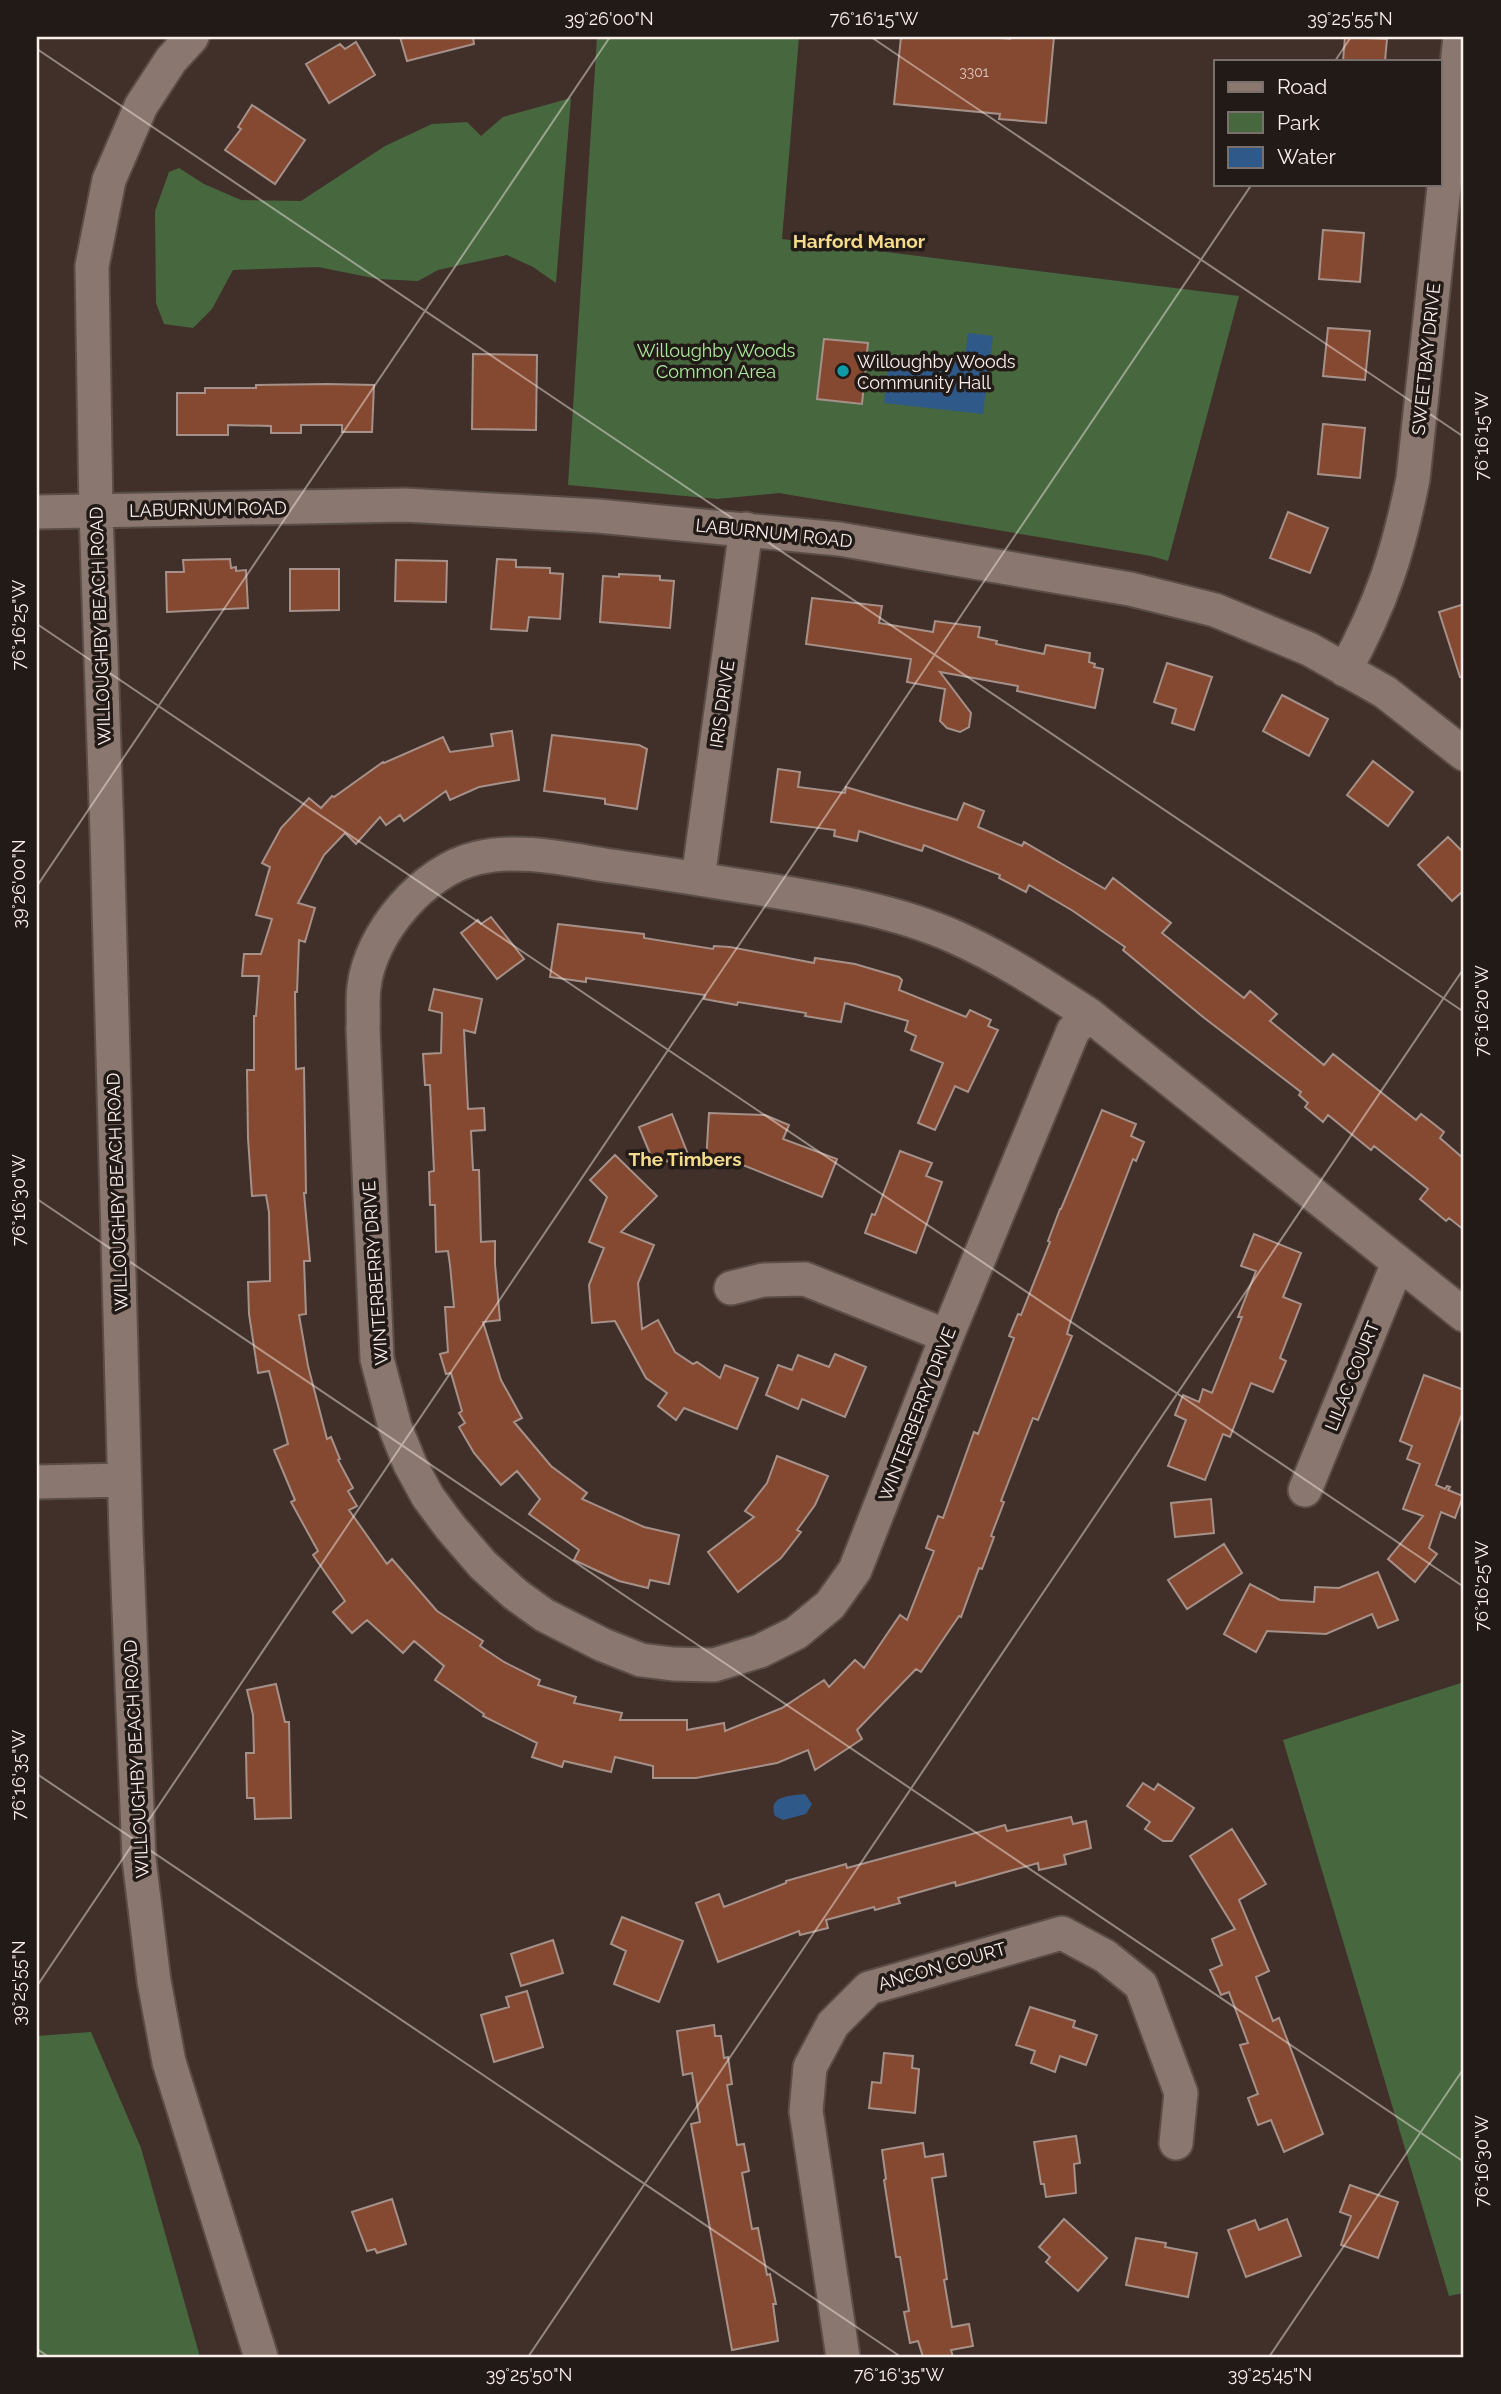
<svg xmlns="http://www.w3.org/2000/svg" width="1501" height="2394" font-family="Raleway,sans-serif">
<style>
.green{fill:#47673f}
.water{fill:#2f5988}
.building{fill:#854931;stroke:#a59189;stroke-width:2}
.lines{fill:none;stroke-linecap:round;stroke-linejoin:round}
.minor-casing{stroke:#5a4c46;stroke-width:37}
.minor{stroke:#8a776f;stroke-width:33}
.ticks{fill:none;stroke:#fbefeb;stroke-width:2;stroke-opacity:0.45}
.culture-dot{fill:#0f9aa8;stroke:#221a17;stroke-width:2.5}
.labels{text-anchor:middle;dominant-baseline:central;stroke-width:7;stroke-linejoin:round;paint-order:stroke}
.number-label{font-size:14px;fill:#dec6bc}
.park-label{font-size:18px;fill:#acea9e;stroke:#221a17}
.street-label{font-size:18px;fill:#fbefeb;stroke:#221a17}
.poi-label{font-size:18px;fill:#fbefeb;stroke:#221a17;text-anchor:start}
.neighbourhood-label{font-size:19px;font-weight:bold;fill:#f4db8e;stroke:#221a17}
.neatline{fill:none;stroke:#fbefeb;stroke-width:2.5}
.ticks-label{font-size:18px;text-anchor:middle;fill:#fbefeb}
</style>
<rect width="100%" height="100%" fill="#41302a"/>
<path class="green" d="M 597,37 L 799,37 L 782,239 L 1239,296 L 1168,561 L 1151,556 L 779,493 L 717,499 L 568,485 Z
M 571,98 L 556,283 L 533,267 L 507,255 L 438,270 L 418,281 L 378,279 L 318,267 L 233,270 L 212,309 L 193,328 L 164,324 L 156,303 L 155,211 L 169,172 L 179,168 L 204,184 L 241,200 L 301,201 L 385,146 L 432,124 L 467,122 L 481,136 L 503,117 Z
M 1464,1682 L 1464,2293 L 1449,2296 L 1283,1740 Z
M 91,2032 L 141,2148 L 200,2357 L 37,2357 L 37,2036 Z"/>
<path class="water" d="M 968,333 L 993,336 L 983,414 L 884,403 L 890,355 L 964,363 Z
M 805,1794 L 812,1804 L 806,1814 L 783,1820 L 775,1816 C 767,1795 791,1796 805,1794 Z"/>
<path class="building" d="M 400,37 L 473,37 L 474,44 L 407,61 Z
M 901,37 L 990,37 L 1010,39 L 1010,37 L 1054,37 L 1046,123 L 999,119 L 1000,114 L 894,104 Z
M 1345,37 L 1387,39 L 1385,61 L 1343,61 Z
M 356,42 L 375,75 L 329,103 L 306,64 L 340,44 L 345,49 Z
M 252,105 L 305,140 L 275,184 L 225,150 L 241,129 L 238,127 Z
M 1323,230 L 1364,233 L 1360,282 L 1319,279 Z
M 1328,328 L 1370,331 L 1365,380 L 1323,376 Z
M 824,339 L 868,343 L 862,404 L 817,399 Z
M 473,354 L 537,355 L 536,430 L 472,429 Z
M 328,384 L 374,385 L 372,432 L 342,432 L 342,425 L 301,425 L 301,433 L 271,433 L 271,426 L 228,425 L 228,435 L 177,435 L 177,393 L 205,393 L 205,388 L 256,388 L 256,385 Z
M 1323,424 L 1365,428 L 1360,478 L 1318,474 Z
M 1288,512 L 1328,528 L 1310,573 L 1270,558 Z
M 230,559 L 231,568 L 236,567 L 236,571 L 246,570 L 248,608 L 167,612 L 166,572 L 184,572 L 183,560 Z
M 497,559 L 516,560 L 516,567 L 550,568 L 550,573 L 563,574 L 560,619 L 529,617 L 527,631 L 491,629 Z
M 396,560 L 447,561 L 446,602 L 395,601 Z
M 290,569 L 339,569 L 339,610 L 290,611 Z
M 619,574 L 660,576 L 660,580 L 674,581 L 670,628 L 600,622 L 603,576 L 619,577 Z
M 812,598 L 882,606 L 879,623 L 933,632 L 935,621 L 980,627 L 978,637 L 997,641 L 996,644 L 1044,654 L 1046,645 L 1090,653 L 1089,662 L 1095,664 L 1094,667 L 1103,669 L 1095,708 L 1017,691 L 1018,686 L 940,672 L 971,713 L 969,727 L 960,732 L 947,728 L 940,721 L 945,689 L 907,682 L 911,659 L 806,644 Z
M 1464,604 L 1464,677 L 1460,677 L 1439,612 Z
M 1167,663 L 1212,677 L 1194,730 L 1172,723 L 1176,709 L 1154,702 Z
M 1282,695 L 1328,719 L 1309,756 L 1263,731 Z
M 512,731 L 519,780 L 479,787 L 450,800 L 446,791 L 404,821 L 400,815 L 386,825 L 380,817 L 356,844 L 345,833 L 324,855 L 298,903 L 315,908 L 305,942 L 299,940 L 297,992 L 295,992 L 296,1069 L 304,1068 L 306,1193 L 304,1193 L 310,1261 L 304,1261 L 306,1314 L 299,1315 L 308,1366 L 327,1439 L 331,1437 L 340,1459 L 338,1460 L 353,1488 L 348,1491 L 357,1506 L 349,1510 L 387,1564 L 392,1559 L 437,1611 L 483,1641 L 480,1646 L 504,1662 L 540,1680 L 538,1685 L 576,1697 L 574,1703 L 622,1713 L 620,1720 L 687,1720 L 687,1730 L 724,1723 L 725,1731 L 782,1708 L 824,1680 L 829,1687 L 855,1660 L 864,1668 L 900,1615 L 907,1620 L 934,1551 L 926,1548 L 938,1516 L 943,1518 L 974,1432 L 978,1434 L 1014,1338 L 1009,1336 L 1018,1314 L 1021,1315 L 1050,1242 L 1048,1241 L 1060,1209 L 1061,1209 L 1102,1110 L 1136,1124 L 1131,1136 L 1144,1142 L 1136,1161 L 1133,1159 L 1071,1320 L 1067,1334 L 1072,1336 L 1038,1420 L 1033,1418 L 1001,1501 L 1004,1502 L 991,1536 L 994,1537 L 982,1569 L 979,1568 L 961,1617 L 959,1616 L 921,1672 L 916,1669 L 857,1730 L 862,1739 L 815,1770 L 808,1750 L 777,1763 L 696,1778 L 653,1778 L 653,1766 L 615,1757 L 611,1772 L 564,1761 L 562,1767 L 532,1757 L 537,1743 L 483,1716 L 484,1714 L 435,1680 L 444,1666 L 414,1641 L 403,1653 L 367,1620 L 352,1633 L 333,1612 L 345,1601 L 313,1555 L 318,1551 L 291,1502 L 295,1500 L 274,1450 L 288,1444 L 269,1371 L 258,1373 L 249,1314 L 248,1282 L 270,1281 L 269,1212 L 266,1195 L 252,1196 L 248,1138 L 247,1070 L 254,1070 L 254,1016 L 256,1016 L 259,976 L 242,976 L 244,954 L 261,954 L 272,919 L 256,915 L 270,867 L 262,863 L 281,828 L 309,798 L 321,808 L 332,796 L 334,797 L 383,762 L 384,763 L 443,737 L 450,752 L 493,746 L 491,734 Z
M 552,735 L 639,745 L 647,749 L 637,809 L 605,804 L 605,799 L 544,791 Z
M 1373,761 L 1413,792 L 1388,826 L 1347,795 Z
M 778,769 L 800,772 L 798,787 L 845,793 L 846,787 L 957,820 L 964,803 L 984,811 L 978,827 L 1022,846 L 1024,842 L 1105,889 L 1113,878 L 1171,923 L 1162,933 L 1244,998 L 1250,991 L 1277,1014 L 1270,1021 L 1324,1065 L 1333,1054 L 1416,1120 L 1421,1114 L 1444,1132 L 1440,1138 L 1464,1159 L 1464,1230 L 1449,1218 L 1446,1221 L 1420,1199 L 1428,1189 L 1374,1146 L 1371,1150 L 1328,1115 L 1323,1122 L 1305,1107 L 1308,1103 L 1299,1095 L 1301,1092 L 1203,1017 L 1123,950 L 1125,947 L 1073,911 L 1029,885 L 1026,892 L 999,878 L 1000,875 L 924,845 L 922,851 L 859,831 L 857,841 L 834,836 L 835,830 L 771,822 Z
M 1448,837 L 1464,853 L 1464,890 L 1452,901 L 1418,865 Z
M 491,917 L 524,959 L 497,979 L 461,933 L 478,920 L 481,924 Z
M 558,924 L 644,934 L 644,938 L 713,949 L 714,946 L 730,947 L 814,963 L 815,958 L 855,964 L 899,977 L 902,980 L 899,990 L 966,1017 L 970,1010 L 991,1020 L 988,1026 L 998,1030 L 968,1092 L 955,1086 L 935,1130 L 918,1123 L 943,1063 L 911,1050 L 916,1036 L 905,1031 L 908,1021 L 845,1003 L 841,1022 L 805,1016 L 806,1013 L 738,1002 L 737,1005 L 704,999 L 705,995 L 636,985 L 586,978 L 586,982 L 550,977 Z
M 434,989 L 482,999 L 475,1033 L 464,1030 L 468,1109 L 484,1108 L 485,1130 L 471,1131 L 473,1170 L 479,1170 L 481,1242 L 495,1241 L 495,1264 L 500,1320 L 483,1322 L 501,1380 L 522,1418 L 514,1422 L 551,1466 L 587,1493 L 582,1499 L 644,1527 L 679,1535 L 669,1584 L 650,1580 L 648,1588 L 619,1581 L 574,1560 L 579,1550 L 529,1514 L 540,1499 L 517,1471 L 501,1485 L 474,1453 L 459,1427 L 465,1423 L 459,1413 L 462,1411 L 451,1373 L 446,1374 L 440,1354 L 448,1352 L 445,1307 L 454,1307 L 450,1265 L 448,1251 L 436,1252 L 435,1205 L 430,1205 L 429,1172 L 434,1171 L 430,1085 L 425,1085 L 423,1054 L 441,1053 L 442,1013 L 429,1010 Z
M 709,1113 L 765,1115 L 789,1125 L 783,1139 L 837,1159 L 822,1197 L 738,1163 L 706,1162 Z
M 672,1114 L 691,1162 L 653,1161 L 639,1127 Z
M 900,1151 L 932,1163 L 926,1176 L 942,1182 L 916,1253 L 865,1233 L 872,1214 L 875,1215 Z
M 615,1155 L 657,1196 L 621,1232 L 654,1245 L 638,1283 L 642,1329 L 658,1320 L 675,1352 L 693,1364 L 697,1362 L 720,1378 L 725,1365 L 758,1378 L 737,1429 L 684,1408 L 676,1420 L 658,1406 L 667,1393 L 646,1378 L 615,1321 L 592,1323 L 589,1285 L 604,1248 L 589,1242 L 607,1197 L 590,1180 Z
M 1254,1234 L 1301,1253 L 1283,1297 L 1301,1304 L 1280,1358 L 1286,1361 L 1273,1392 L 1251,1383 L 1230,1437 L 1223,1434 L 1205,1480 L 1168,1466 L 1186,1420 L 1175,1415 L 1183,1395 L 1199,1402 L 1203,1389 L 1212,1393 L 1242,1317 L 1238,1317 L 1256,1271 L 1241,1266 Z
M 835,1354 L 866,1367 L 845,1417 L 802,1399 L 798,1409 L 766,1395 L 778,1365 L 792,1370 L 798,1355 L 829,1367 Z
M 1424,1375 L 1464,1390 L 1464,1408 L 1436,1485 L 1445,1489 L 1447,1486 L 1450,1487 L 1448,1490 L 1463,1496 L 1455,1518 L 1441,1512 L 1429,1548 L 1437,1554 L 1415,1582 L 1388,1559 L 1423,1516 L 1403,1509 L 1420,1464 L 1407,1459 L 1412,1446 L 1400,1441 Z
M 777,1456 L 828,1476 L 815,1505 L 797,1530 L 801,1532 L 781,1558 L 738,1592 L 708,1552 L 754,1517 L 745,1511 L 767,1483 Z
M 1211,1499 L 1214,1533 L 1175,1537 L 1171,1503 Z
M 1224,1544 L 1242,1573 L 1187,1609 L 1168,1580 Z
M 1378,1572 L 1398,1620 L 1378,1628 L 1372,1614 L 1326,1634 L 1267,1631 L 1256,1652 L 1224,1634 L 1250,1584 L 1280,1600 L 1314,1602 L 1315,1587 L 1339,1588 Z
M 276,1684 L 285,1722 L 289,1722 L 291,1818 L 255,1819 L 254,1798 L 247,1798 L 246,1753 L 254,1753 L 253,1715 L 247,1690 Z
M 1143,1783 L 1154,1790 L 1158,1784 L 1194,1808 L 1172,1841 L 1163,1841 L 1145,1829 L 1150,1822 L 1127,1806 Z
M 1071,1817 L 1073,1824 L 1086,1821 L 1091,1848 L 1064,1855 L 1066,1864 L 1039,1870 L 1038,1863 L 956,1886 L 955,1882 L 898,1898 L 900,1903 L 875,1910 L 874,1907 L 826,1920 L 828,1928 L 800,1935 L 799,1931 L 718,1962 L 696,1903 L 719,1894 L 724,1907 L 786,1883 L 786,1881 L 846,1864 L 847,1868 L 1005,1825 L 1007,1831 Z
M 1232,1829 L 1266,1884 L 1239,1900 L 1269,1971 L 1256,1977 L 1273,2021 L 1279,2018 L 1323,2134 L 1284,2152 L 1271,2120 L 1258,2125 L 1248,2098 L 1258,2094 L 1240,2045 L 1248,2043 L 1229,1992 L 1221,1995 L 1210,1970 L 1222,1965 L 1212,1939 L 1235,1929 L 1190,1856 Z
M 622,1917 L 683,1941 L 659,2002 L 614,1984 L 626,1951 L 611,1944 Z
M 553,1940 L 563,1973 L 521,1986 L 511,1954 Z
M 527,1991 L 543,2047 L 494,2062 L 481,2015 L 509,2007 L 506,1997 Z
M 1030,2007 L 1075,2021 L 1073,2027 L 1097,2035 L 1086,2065 L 1060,2056 L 1055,2072 L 1031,2063 L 1035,2051 L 1016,2045 Z
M 714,2025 L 715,2036 L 721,2036 L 724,2058 L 728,2057 L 732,2084 L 727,2085 L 737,2145 L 744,2144 L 749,2171 L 742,2173 L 752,2229 L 758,2228 L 767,2275 L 770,2274 L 776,2304 L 773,2304 L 778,2341 L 732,2350 L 691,2124 L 700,2122 L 692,2073 L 683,2075 L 677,2031 Z
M 884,2053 L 913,2056 L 912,2068 L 919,2069 L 915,2113 L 869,2108 L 872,2082 L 881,2083 Z
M 1076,2136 L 1080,2163 L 1074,2164 L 1076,2193 L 1046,2197 L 1044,2184 L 1041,2184 L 1034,2142 Z
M 923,2143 L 925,2157 L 943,2154 L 946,2176 L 932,2178 L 947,2279 L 944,2280 L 952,2327 L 969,2324 L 973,2346 L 951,2350 L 953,2357 L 923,2357 L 918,2341 L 910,2343 L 904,2312 L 909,2311 L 900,2257 L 896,2257 L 884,2180 L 886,2179 L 882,2150 Z
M 1350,2185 L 1398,2202 L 1378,2258 L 1341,2245 L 1351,2216 L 1340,2212 Z
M 392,2199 L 406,2244 L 377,2253 L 375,2249 L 367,2251 L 352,2212 Z
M 1064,2219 L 1107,2258 L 1078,2291 L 1046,2262 L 1050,2257 L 1039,2247 Z
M 1287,2219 L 1301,2256 L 1246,2277 L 1228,2230 L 1255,2220 L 1259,2230 Z
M 1136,2238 L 1166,2243 L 1165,2247 L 1197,2253 L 1188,2297 L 1126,2285 Z"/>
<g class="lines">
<defs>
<path id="minor" d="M 192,37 L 171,60 L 141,106 L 109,180 L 92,266 L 96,512 L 107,834 L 126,1534 L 139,1859 L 154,1981 L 169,2062 L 261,2357
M 37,512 L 405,505 L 598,516 L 839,539 L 1130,589 L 1215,610 L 1309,649 L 1385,692 L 1464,754
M 1345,670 C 1382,603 1398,553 1413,479 L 1460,37
M 698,879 L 746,529
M 1088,1014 L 1073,1031 L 947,1336 L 855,1570 L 830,1605 L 796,1633 L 760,1651 L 714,1665 L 673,1664 L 641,1660 L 603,1645 L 544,1615 L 515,1594 L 483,1565 L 451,1528 L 428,1497 L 410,1464 L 395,1427 L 377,1359 L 363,1029 C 364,1015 362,1000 364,987 C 370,933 424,870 477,858 C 522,847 574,861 619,867 C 664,873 710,881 755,888 C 822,899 892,909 955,937 C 1002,958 1045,986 1088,1014 L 1464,1315
M 731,1288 L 763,1280 L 805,1279 L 947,1336
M 37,1482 L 124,1480
M 1305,1490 L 1398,1263
M 843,2357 L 806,2111 L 810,2067 L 833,2024 L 869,1988 L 1062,1933 L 1105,1956 L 1141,1985 L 1181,2093 L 1176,2143"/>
</defs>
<use href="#minor" class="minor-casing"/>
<use href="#minor" class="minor"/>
</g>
<path class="ticks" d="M 871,37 L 1464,437M 37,49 L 1464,1012M 1335,61 L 1351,37M 37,624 L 1464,1587M 37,886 L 610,37M 37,1199 L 1464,2162M 37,1774 L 901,2357M 37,1986 L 1252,184M 37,2349 L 49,2357M 528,2357 L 1464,968M 1269,2357 L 1464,2068"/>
<circle class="culture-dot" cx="843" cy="371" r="7"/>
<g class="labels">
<g class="number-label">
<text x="974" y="72">3301</text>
</g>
<g class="park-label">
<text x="716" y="350">Willoughby Woods<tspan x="716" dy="21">Common Area</tspan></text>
</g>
<g class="street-label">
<text transform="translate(1426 359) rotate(-84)">SWEETBAY DRIVE</text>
<text transform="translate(208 509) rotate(-1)">LABURNUM ROAD</text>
<text transform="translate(774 533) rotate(6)">LABURNUM ROAD</text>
<text transform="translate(100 626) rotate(-92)">WILLOUGHBY BEACH ROAD</text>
<text transform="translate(722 704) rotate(-82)">IRIS DRIVE</text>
<text transform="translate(117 1192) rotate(-92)">WILLOUGHBY BEACH ROAD</text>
<text transform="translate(375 1273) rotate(-94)">WINTERBERRY DRIVE</text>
<text transform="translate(1352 1376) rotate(-68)">LILAC COURT</text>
<text transform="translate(917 1414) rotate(-69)">WINTERBERRY DRIVE</text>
<text transform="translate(136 1759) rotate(-93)">WILLOUGHBY BEACH ROAD</text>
<text transform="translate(942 1966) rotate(-16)">ANCON COURT</text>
</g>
<g class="poi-label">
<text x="857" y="361">Willoughby Woods<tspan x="857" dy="21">Community Hall</tspan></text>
</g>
<g class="neighbourhood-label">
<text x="859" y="241">Harford Manor</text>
<text x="685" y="1159">The Timbers</text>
</g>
</g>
<rect width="1501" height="2394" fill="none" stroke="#221a17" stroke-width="77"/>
<rect x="1214" y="60" width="228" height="126" fill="#221a17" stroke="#796f6c" stroke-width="2"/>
<rect x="1228" y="82" width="35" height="10" fill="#8a776f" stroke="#796f6c" stroke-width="2"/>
<text x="1277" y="94" font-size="21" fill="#fbefeb">Road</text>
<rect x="1228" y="112" width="35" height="21" fill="#47673f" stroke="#796f6c" stroke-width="2"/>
<text x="1277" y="130" font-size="21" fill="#fbefeb">Park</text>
<rect x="1228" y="147" width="35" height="21" fill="#2f5988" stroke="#796f6c" stroke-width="2"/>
<text x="1277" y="164" font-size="21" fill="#fbefeb">Water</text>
<rect x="38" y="38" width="1424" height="2318" class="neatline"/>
<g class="ticks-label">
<text x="609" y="25">39°26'00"N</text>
<text x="874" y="25">76°16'15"W</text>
<text x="1350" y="25">39°25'55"N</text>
<text transform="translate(1482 436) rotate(-90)" y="6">76°16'15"W</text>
<text transform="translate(19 625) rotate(-90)" y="6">76°16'25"W</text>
<text transform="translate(19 884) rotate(-90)" y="6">39°26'00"N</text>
<text transform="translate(1482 1011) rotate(-90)" y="6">76°16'20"W</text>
<text transform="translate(19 1200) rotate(-90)" y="6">76°16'30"W</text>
<text transform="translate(1482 1586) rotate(-90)" y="6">76°16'25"W</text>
<text transform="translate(19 1775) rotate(-90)" y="6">76°16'35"W</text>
<text transform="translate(19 1983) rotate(-90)" y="6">39°25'55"N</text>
<text transform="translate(1482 2161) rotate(-90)" y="6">76°16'30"W</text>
<text x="529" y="2381">39°25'50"N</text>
<text x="899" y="2381">76°16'35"W</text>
<text x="1270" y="2381">39°25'45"N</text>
</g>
</svg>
